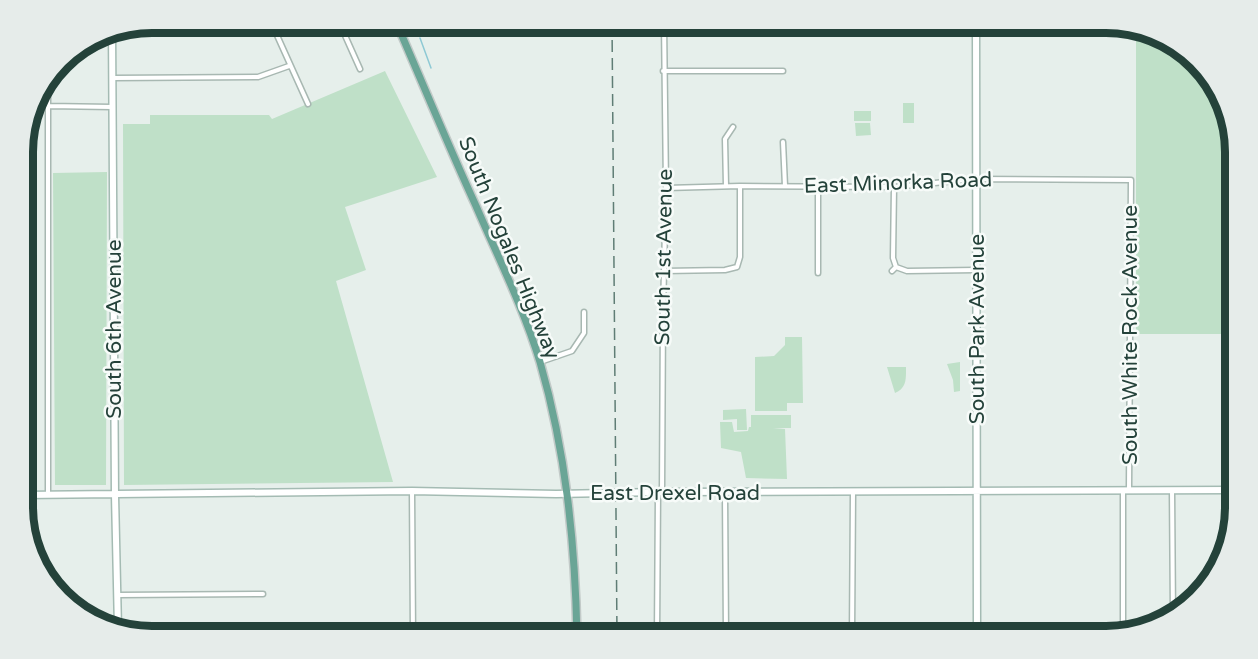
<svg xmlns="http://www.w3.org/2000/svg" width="1258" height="659" font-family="'Varela Round',sans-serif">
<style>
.green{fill:#bfe0c8}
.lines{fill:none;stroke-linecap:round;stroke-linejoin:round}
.stream{stroke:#8ec9d4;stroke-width:1.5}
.street-casing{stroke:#a8b8b2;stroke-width:7}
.secondary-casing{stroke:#a4bbb3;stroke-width:9}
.primary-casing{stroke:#c2cac8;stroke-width:10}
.street{stroke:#fff;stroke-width:4}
.secondary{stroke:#fff;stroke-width:6}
.primary{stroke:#6aa596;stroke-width:7}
.rail{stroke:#5f7d75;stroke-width:1.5;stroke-dasharray:12 6;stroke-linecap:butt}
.labels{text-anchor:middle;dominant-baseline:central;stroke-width:5;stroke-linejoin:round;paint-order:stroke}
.street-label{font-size:21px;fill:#24423a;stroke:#f7fbf9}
.rim{fill:none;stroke:#24423a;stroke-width:8}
</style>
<rect width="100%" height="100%" fill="#e6efeb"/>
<path class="green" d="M 1136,29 L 1164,36 L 1214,80 L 1234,135 L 1235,334 L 1136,334 Z
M 385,71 L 437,177 L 345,207 L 366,270 L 336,281 L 393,482 L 124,485 L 123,124 L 150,124 L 150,115 L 269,115 L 272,119 Z
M 903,103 L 914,103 L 914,123 L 903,123 Z
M 854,111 L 871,111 L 871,121 L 854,121 Z
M 855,123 L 870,123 L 871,135 L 856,136 Z
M 107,172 L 106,485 L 55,485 L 53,173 Z
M 785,337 L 802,337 L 803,403 L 787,403 L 787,411 L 755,411 L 755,357 L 774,356 L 785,345 Z
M 960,362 L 960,391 L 954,392 L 953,380 L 947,364 Z
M 887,367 L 906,367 C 906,378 907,388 895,393 Z
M 746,409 L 747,430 L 737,430 L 737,419 L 723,420 L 723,410 Z
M 751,415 L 791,415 L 791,428 L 773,428 L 785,429 L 787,479 L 746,478 L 741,452 L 721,448 L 720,422 L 732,422 L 734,432 L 748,431 L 749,427 L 751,427 Z"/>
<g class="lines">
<path class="stream" d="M 412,22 L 415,29
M 644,22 L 654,28 L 660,28
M 668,28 L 961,31
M 420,38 L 431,68"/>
<defs>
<path id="street" d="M 271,22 L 308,104
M 339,22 L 360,69
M 663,71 L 783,71
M 113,78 L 258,77 L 289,66
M 48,106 L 112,107
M 783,142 L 785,186
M 726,186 L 725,139 L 733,127
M 818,186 L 818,273
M 894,187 L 893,258 L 896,267 L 907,271 L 976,270
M 666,188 L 740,186 L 894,187 L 975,179 L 1131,180 L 1129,490
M 664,271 L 725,270 L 737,267 L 740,257 L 740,186
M 892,271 L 896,267
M 540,362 L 572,351 L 584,333 L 584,312
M 1172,490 L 1173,617
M 412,491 L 413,636
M 1123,491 L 1123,633
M 662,492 L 663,312 L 666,188 L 664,22
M 725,493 L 726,636
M 48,495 L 48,78
M 118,595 L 263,594
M 657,636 L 658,493
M 852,636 L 853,493"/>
<path id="secondary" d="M 976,22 L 977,636
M 112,30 L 115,495 L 118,629
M 24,495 L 412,491 L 556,494 L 658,492 L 1235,490"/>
<path id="primary" d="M 396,22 C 423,84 448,145 476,206 C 498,257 524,309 540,362 C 566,452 575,543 577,636"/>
</defs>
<use href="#street" class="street-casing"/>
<use href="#secondary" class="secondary-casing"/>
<use href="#primary" class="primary-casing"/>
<use href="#street" class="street"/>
<use href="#secondary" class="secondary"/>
<use href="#primary" class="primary"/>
<path class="rail" d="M 612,22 L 617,636"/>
</g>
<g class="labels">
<g class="street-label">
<text transform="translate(898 183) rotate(-2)">East Minorka Road</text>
<text transform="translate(509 248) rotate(68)">South Nogales Highway</text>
<text transform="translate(664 257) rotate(-89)">South 1st Avenue</text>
<text transform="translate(114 329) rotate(-90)">South 6th Avenue</text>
<text transform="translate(977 329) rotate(-90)">South Park Avenue</text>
<text transform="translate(1130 335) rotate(-90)">South White Rock Avenue</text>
<text x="675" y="493">East Drexel Road</text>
</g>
</g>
<path d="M0 0H1258V659H0ZM152 33H1106A119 119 0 0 1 1225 152V507A119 119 0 0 1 1106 626H152A119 119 0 0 1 33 507V152A119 119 0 0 1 152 33Z" fill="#e6ecea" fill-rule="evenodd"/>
<path class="rim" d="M152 33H1106A119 119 0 0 1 1225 152V507A119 119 0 0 1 1106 626H152A119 119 0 0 1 33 507V152A119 119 0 0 1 152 33Z"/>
</svg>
